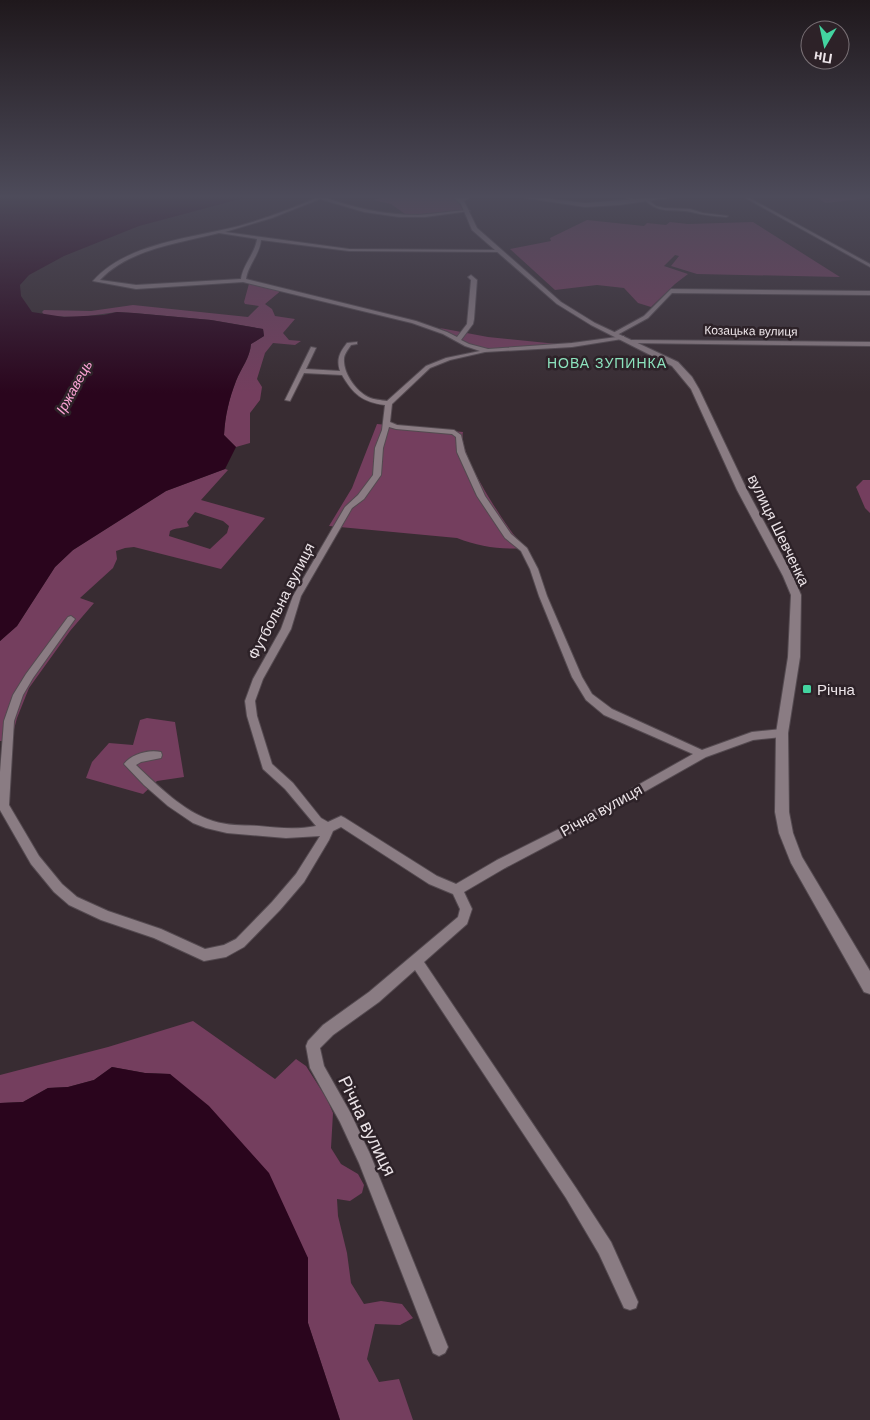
<svg xmlns="http://www.w3.org/2000/svg" width="870" height="1420" font-family="Arial,sans-serif">
<style>
.green{fill:#743e5e;fill-rule:evenodd}
.water{fill:#2a051d}
.lines{fill:none;stroke-linecap:round;stroke-linejoin:round}
.minor-casing{stroke:#544a50;stroke-width:2}
.tertiary-casing{stroke:#544a50;stroke-width:2}
.minor{fill:#8a7c83;fill-rule:evenodd}
.tertiary{fill:#8a7c83;fill-rule:evenodd}
.poi-dot{fill:#43d4a0;stroke:#2d2228;stroke-width:2}
.labels{text-anchor:middle;dominant-baseline:central;stroke-width:5;stroke-linejoin:round;paint-order:stroke}
.far-street-label{font-size:12px;fill:#ece4e8;stroke:#2d2228}
.far-neighbourhood-label{font-size:14px;letter-spacing:1px;fill:#8ce2bd;stroke:#2d2228}
.far-water-label{font-size:14px;font-style:italic;fill:#faa3d4;stroke:#2d2228}
.street-label{font-size:15px;fill:#ece4e8;stroke:#2d2228}
.poi-label{font-size:15px;fill:#ece4e8;stroke:#2d2228;text-anchor:start}
.near-street-label{font-size:18px;fill:#ece4e8;stroke:#2d2228}
</style>
<rect width="100%" height="100%" fill="#382c32"/>
<path class="green" d="M 394,195 C 399,195 405,194 410,195 C 414,195 418,198 422,197 C 443,197 450,187 463,210 L 409,215 L 405,214 L 391,204 L 373,200 Z
M 814,195 L 870,195 L 870,198 L 825,203 Z
M 587,220 L 644,226 L 647,223 L 666,225 L 670,222 L 688,224 L 753,222 L 840,277 L 697,274 L 671,266 L 679,256 L 675,255 L 664,266 L 688,274 L 675,284 L 651,307 L 638,303 L 624,288 L 597,285 L 555,290 L 510,249 L 551,241 L 550,238 Z
M 250,280 L 283,289 L 265,304 L 272,309 L 275,316 L 295,319 L 283,333 L 289,340 L 301,341 L 295,345 L 273,343 L 265,353 L 257,379 L 262,387 L 260,400 L 250,413 L 250,443 L 236,447 L 224,435 C 225,416 229,399 236,381 C 241,368 250,358 251,344 L 264,336 L 263,329 L 211,320 L 134,313 L 117,312 L 81,317 L 45,316 L 42,312 L 44,310 L 91,311 L 133,305 L 248,317 L 259,306 L 245,304 L 244,302 Z
M 440,328 L 488,337 L 557,344 L 483,349 L 466,344 Z
M 377,424 L 463,432 C 458,452 498,513 511,531 C 515,537 522,543 527,548 C 503,550 480,547 457,538 L 329,526 L 352,488 Z
M 225,469 L 228,470 L 201,500 L 265,518 L 221,569 L 134,547 L 125,548 L 116,551 L 117,559 L 113,568 L 80,598 L 94,603 L 70,631 L 29,688 L 17,718 L 11,741 L 0,741 L 0,641 L 17,626 L 55,567 L 73,550 L 166,491 ZM 195,512 L 223,521 L 229,526 L 227,533 L 210,549 L 169,536 L 170,531 C 176,527 182,529 189,526 L 187,522 Z
M 863,480 L 870,480 L 870,513 L 865,508 L 856,487 Z
M 147,718 L 175,722 L 184,777 L 157,781 L 143,794 L 86,778 L 92,762 L 109,743 L 133,745 L 140,720 Z
M 193,1021 L 275,1079 L 296,1059 L 306,1066 L 327,1099 L 333,1113 L 331,1148 L 341,1164 L 358,1174 L 364,1185 L 362,1193 L 350,1201 L 337,1199 L 338,1216 L 347,1253 L 351,1283 L 364,1304 L 381,1301 L 402,1304 L 413,1318 L 400,1325 L 375,1324 L 367,1359 L 379,1382 L 399,1379 L 413,1420 L 340,1420 L 308,1323 L 308,1258 L 170,1074 L 145,1073 L 112,1067 L 94,1080 L 68,1087 L 48,1088 L 23,1102 L 0,1103 L 0,1075 L 108,1047 Z"/>
<path class="water" d="M 0,195 L 255,195 L 139,226 L 64,256 L 29,275 L 20,285 L 21,296 L 32,312 L 64,317 L 104,315 L 117,312 L 134,313 L 211,320 L 263,329 L 264,336 L 251,344 C 250,358 241,368 236,381 C 229,399 225,416 224,435 L 236,447 L 225,469 L 166,491 L 73,550 L 55,567 L 17,626 L 0,641 Z
M 112,1067 L 145,1073 L 170,1074 L 209,1106 L 269,1173 L 308,1258 L 308,1323 L 340,1420 L 0,1420 L 0,1103 L 23,1102 L 48,1088 L 68,1087 L 94,1080 Z"/>
<g class="lines">
<defs>
<path id="minor" d="M 322,195 L 326,195 L 324,197 C 354,208 385,215 418,215 C 435,214 451,211 468,210 L 470,211 L 425,217 L 399,217 L 364,212 L 320,199 L 272,218 L 225,232 L 349,249 L 499,250 L 501,251 L 499,252 L 349,251 L 261,240 C 260,254 248,265 246,279 L 416,321 L 447,332 L 457,337 L 467,324 L 471,280 L 468,277 L 471,275 L 477,280 L 474,319 L 473,324 L 461,340 L 469,344 L 488,349 L 572,343 L 624,336 L 624,338 L 622,339 L 572,347 L 485,352 L 450,360 L 430,368 L 392,404 L 390,422 L 397,425 L 454,430 L 461,435 L 465,452 L 485,496 L 511,534 L 527,548 L 538,569 L 547,596 L 582,677 L 592,694 L 612,709 L 702,750 L 752,732 L 782,729 L 786,730 L 787,733 L 786,736 L 782,737 L 753,740 L 706,757 L 575,831 L 505,868 L 464,892 L 472,909 L 467,924 L 424,962 L 576,1188 L 611,1242 L 638,1302 L 636,1308 L 630,1310 L 624,1308 L 599,1254 L 566,1198 L 415,970 L 379,1002 L 333,1035 L 320,1048 L 324,1066 L 350,1112 L 370,1154 L 448,1347 L 445,1353 L 439,1356 L 433,1353 L 359,1163 L 340,1122 L 310,1068 L 306,1046 L 308,1041 L 323,1025 L 369,992 L 458,917 L 460,909 L 453,894 L 429,884 L 341,827 L 333,831 L 329,840 L 304,882 L 280,910 L 244,947 L 226,957 L 204,961 L 154,938 L 101,920 L 69,905 L 54,892 L 31,864 L 0,810 L 0,772 L 4,721 L 13,695 L 26,674 L 68,617 L 71,616 L 75,619 L 33,678 L 23,695 L 14,721 L 9,805 L 39,856 L 62,884 L 77,897 L 108,911 L 161,929 L 205,949 L 224,945 L 236,939 L 272,902 L 296,874 L 320,836 L 286,838 L 227,833 L 206,828 L 193,823 L 168,806 L 144,785 L 124,764 C 131,754 149,749 161,752 L 162,755 L 161,758 L 141,762 L 136,765 C 158,786 184,812 213,821 C 228,826 244,825 259,826 C 278,828 297,830 316,826 L 285,789 L 263,769 L 247,716 L 245,701 L 253,679 L 281,629 L 293,596 L 345,507 L 358,495 L 373,475 L 375,448 L 382,430 L 385,405 C 362,402 353,394 342,375 L 304,373 L 290,401 L 285,400 L 311,347 L 316,348 L 306,369 L 340,371 C 336,359 340,352 347,343 L 357,342 L 357,344 L 351,345 C 348,350 344,354 344,359 C 343,373 356,391 368,397 C 374,400 381,400 387,401 L 426,366 L 446,358 L 480,351 L 465,346 L 443,334 L 412,323 L 243,282 L 136,289 L 93,281 C 126,243 193,238 239,226 C 267,218 295,208 322,195 ZM 219,233 L 257,239 C 255,254 243,264 241,279 L 136,285 L 100,280 C 129,249 179,243 219,233 ZM 389,427 L 396,429 L 452,434 L 456,437 L 457,452 L 477,496 L 505,538 L 521,551 L 530,569 L 539,596 L 572,677 L 586,700 L 604,715 L 693,754 L 567,825 L 497,860 L 456,884 L 437,876 L 345,818 L 341,816 L 328,822 L 321,818 L 293,783 L 272,764 L 257,716 L 255,701 L 263,679 L 291,629 L 301,596 L 352,508 L 364,499 L 381,475 L 383,448 Z
M 620,195 L 624,195 L 638,201 L 635,202 Z
M 740,195 L 744,195 L 870,264 L 870,267 Z
M 647,199 L 656,206 L 664,208 L 690,209 L 703,213 L 728,216 L 726,217 C 712,216 704,215 691,212 C 673,208 661,215 646,201 Z
M 671,289 L 870,291 L 870,295 L 672,293 L 648,318 L 617,335 L 613,335 L 613,333 L 644,316 Z
M 632,340 L 870,342 L 870,346 L 630,343 L 629,342 Z"/>
<path id="tertiary" d="M 451,195 L 457,195 L 461,198 L 474,195 L 464,201 L 477,228 L 561,302 L 595,323 L 678,362 L 692,377 L 699,389 L 747,490 L 793,576 L 801,595 L 800,657 L 788,733 L 789,812 L 793,833 L 802,857 L 870,971 L 870,994 L 864,992 L 791,863 L 779,833 L 775,812 L 776,733 L 788,657 L 791,595 L 783,576 L 737,490 L 691,389 L 672,366 L 591,325 L 557,304 L 472,230 L 461,204 Z
M 507,195 L 518,195 L 585,203 L 689,195 L 619,205 L 585,207 Z"/>
</defs>
<use href="#minor" class="minor-casing"/>
<use href="#tertiary" class="tertiary-casing"/>
<use href="#minor" class="minor"/>
<use href="#tertiary" class="tertiary"/>
</g>
<linearGradient id="sky" x2="0" y2="1"><stop stop-color="#1f181c"/><stop offset="0.5" stop-color="#4d4b5a"/><stop offset="1" stop-color="#4d4b5a" stop-opacity="0"/></linearGradient>
<rect width="870" height="393" fill="url(#sky)"/>
<rect class="poi-dot" x="802" y="684" width="10" height="10" rx="2.5"/>
<g class="labels">
<g class="far-street-label">
<text transform="translate(751 331) rotate(1)">Козацька вулиця</text>
</g>
<g class="far-neighbourhood-label">
<text x="607" y="363">НОВА ЗУПИНКА</text>
</g>
<g class="far-water-label">
<text transform="translate(74 387) rotate(-61)">Іржавець</text>
</g>
<g class="street-label">
<text transform="translate(779 530) rotate(64)">вулиця Шевченка</text>
<text transform="translate(281 601) rotate(-63)">Футбольна вулиця</text>
<text transform="translate(601 810) rotate(-29)">Річна вулиця</text>
</g>
<g class="poi-label">
<text x="817" y="689">Річна</text>
</g>
<g class="near-street-label">
<text transform="translate(367 1126) rotate(64)">Річна вулиця</text>
</g>
</g>
<g transform="translate(825 45) rotate(189)"><circle r="24" fill="#2d2228" stroke="#797075"/>
<path d="M0-4L9 19L0 12L-9 19Z" fill="#43d4a0"/>
<text y="-8" font-size="14" font-weight="bold" text-anchor="middle" fill="#ece4e8">Пн</text>
</g>
</svg>
